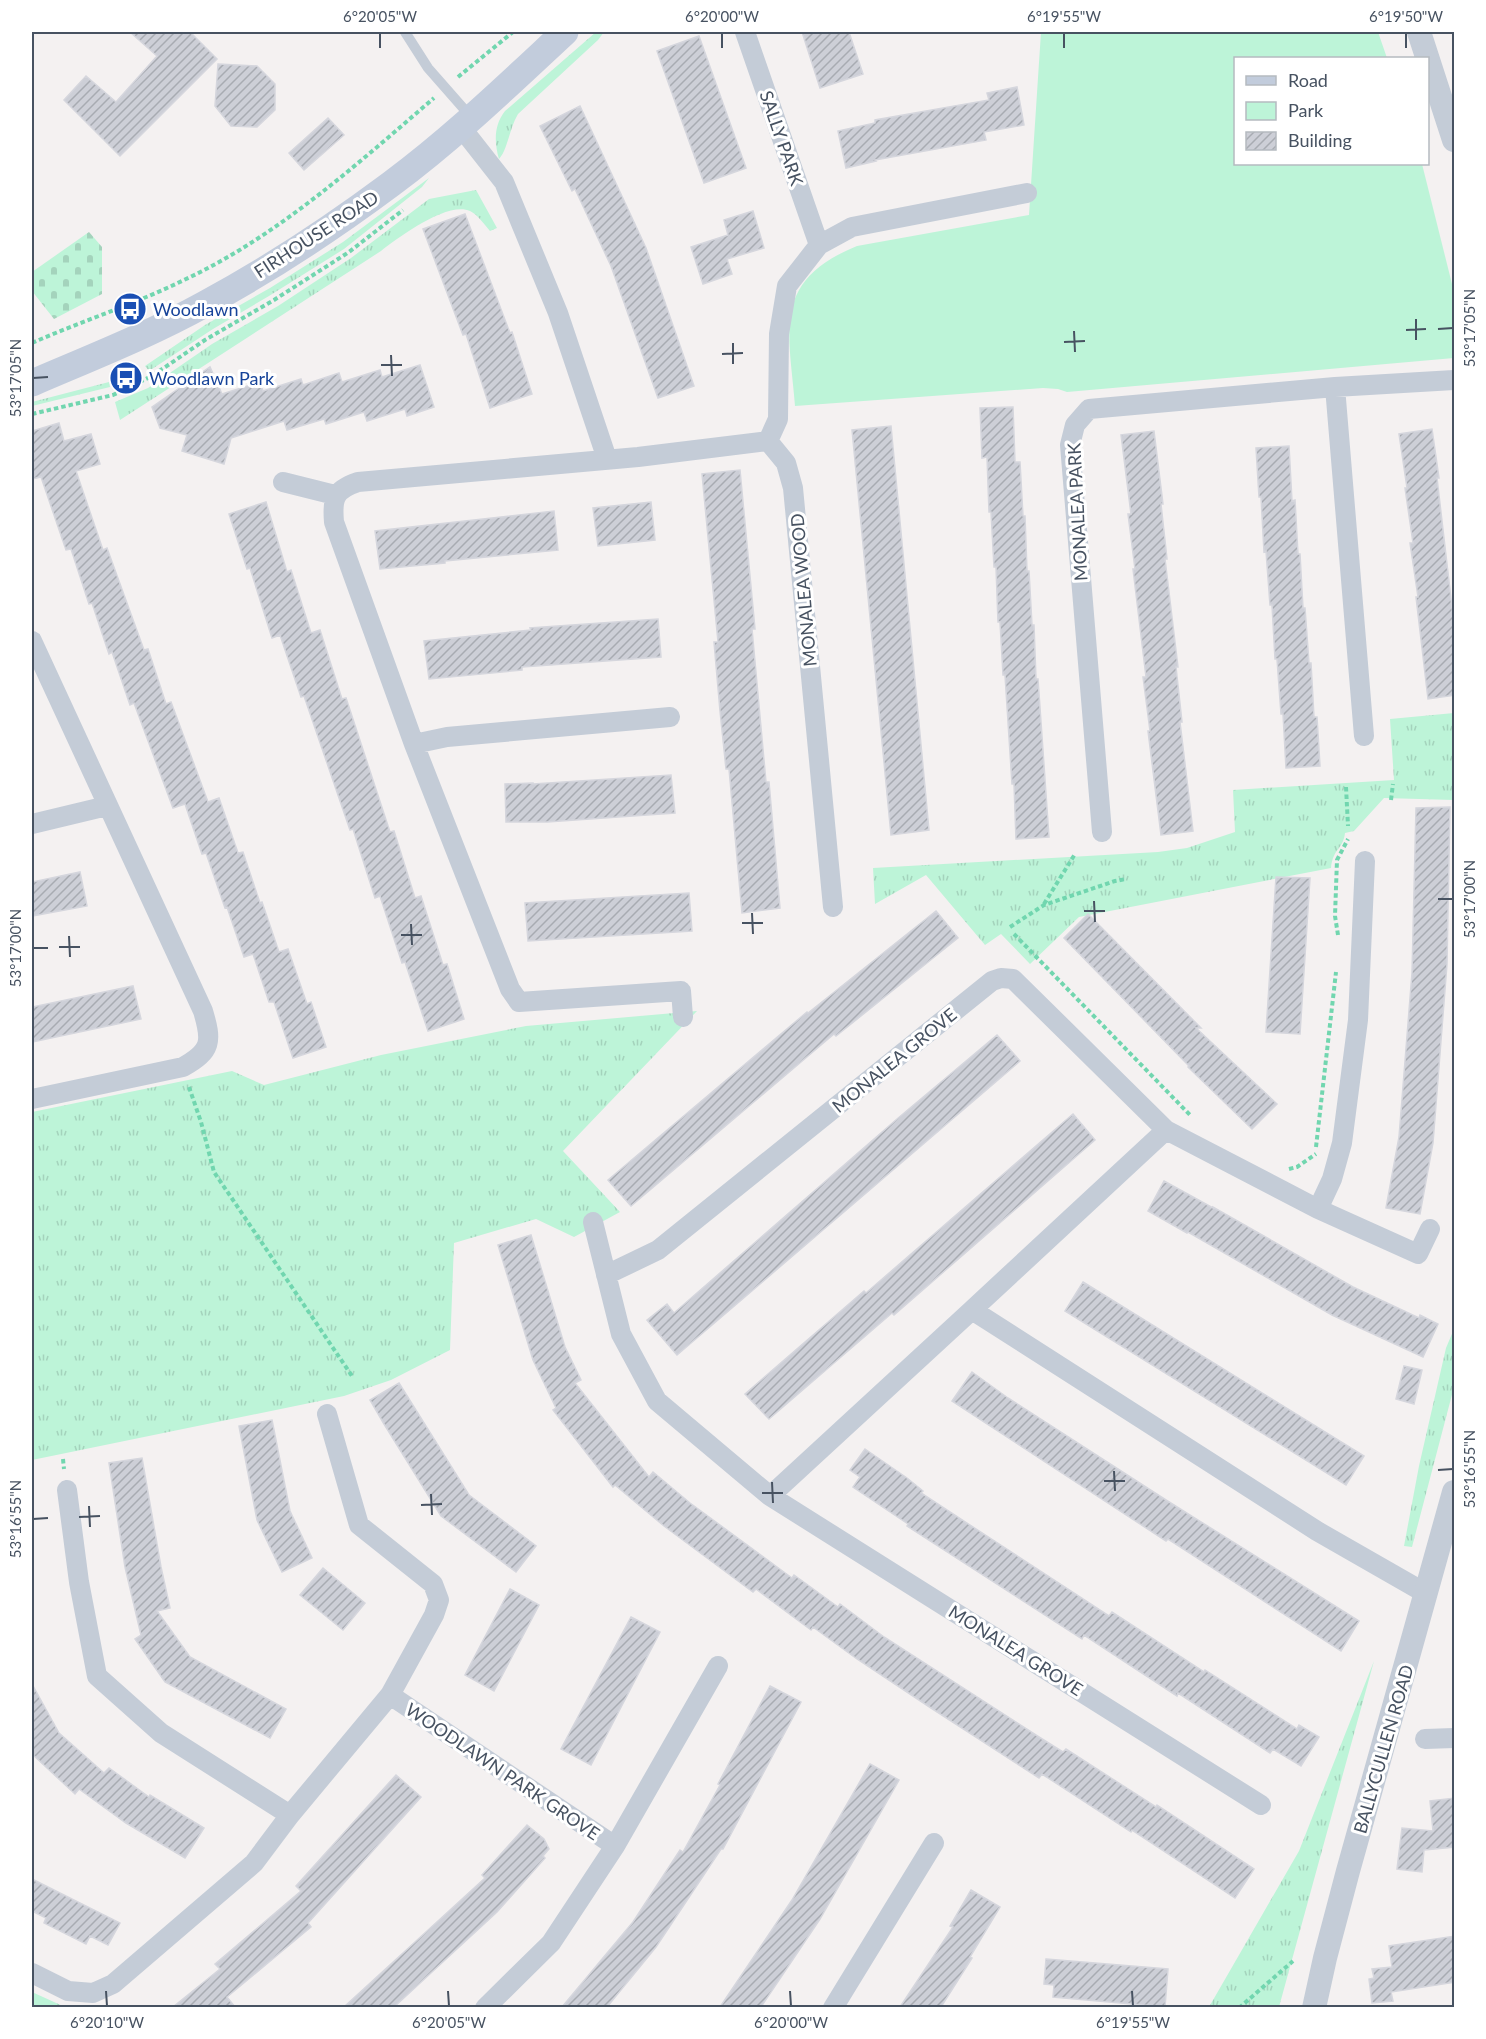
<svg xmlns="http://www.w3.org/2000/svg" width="1486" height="2039" font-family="Lato,sans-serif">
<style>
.grass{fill:url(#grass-tufts)}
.cemetery{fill:url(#cemetery-stones)}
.park{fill:#bdf4d8}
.building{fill:url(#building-hatch);stroke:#d5d6dd;stroke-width:1.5}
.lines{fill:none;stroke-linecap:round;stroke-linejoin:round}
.path{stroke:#71d6af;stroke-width:4;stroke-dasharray:4.5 3;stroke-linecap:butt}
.service{stroke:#c4ccd7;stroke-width:10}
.minor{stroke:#c4ccd7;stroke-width:20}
.tertiary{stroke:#c4ccd7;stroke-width:24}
.secondary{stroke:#c2ccdc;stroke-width:27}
.ticks{fill:none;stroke:#475261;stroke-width:2}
.labels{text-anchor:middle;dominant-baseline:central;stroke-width:6;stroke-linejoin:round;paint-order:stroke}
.street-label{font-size:18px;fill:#475261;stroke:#fff}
.transit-label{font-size:18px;fill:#164399;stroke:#fff;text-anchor:start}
.neatline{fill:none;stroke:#475261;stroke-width:2}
.ticks-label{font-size:15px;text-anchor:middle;fill:#475261}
</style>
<defs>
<pattern id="grass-tufts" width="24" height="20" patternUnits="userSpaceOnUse" patternTransform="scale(1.5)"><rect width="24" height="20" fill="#bdf4d8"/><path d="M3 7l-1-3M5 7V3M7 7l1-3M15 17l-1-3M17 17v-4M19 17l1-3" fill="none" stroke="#a4d3bc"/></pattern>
<pattern id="cemetery-stones" width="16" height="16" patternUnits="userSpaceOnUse" patternTransform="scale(1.5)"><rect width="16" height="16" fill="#bdf4d8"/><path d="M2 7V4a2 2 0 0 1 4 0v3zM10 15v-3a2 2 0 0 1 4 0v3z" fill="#a4d3bc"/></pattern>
<pattern id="building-hatch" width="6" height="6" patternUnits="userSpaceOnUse" patternTransform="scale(1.5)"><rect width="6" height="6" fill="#cdcfd7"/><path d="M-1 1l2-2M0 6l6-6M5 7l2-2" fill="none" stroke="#a8abb2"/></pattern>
</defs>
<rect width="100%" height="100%" fill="#f4f1f1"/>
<path class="grass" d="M 596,32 L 604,32 L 598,40 L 518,114 C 509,129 508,149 499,159 C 494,142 494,125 505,111 Z
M 429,178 L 422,187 L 344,249 L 269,296 L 213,329 L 149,371 L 145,366 L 205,325 L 270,288 L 343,242 Z
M 476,190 L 497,228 L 490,231 C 484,224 478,215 470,211 C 447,201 398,238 381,251 L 120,420 L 115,402 L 148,388 L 212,344 L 278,306 L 351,258 L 429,199 Z
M 109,382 L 110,387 L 32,406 L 32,402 Z
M 1454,713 L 1454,800 L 1384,798 L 1354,831 L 1345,833 C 1343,850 1333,848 1331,868 L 1079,917 L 1030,964 L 1001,934 L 985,945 L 926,875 L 875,904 L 873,868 L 1158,852 L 1187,848 L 1235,832 L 1233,790 L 1394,780 L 1390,719 Z
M 697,1011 L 563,1151 L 620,1212 L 574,1237 L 536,1219 L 454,1243 L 450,1350 L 391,1380 L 344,1396 L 32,1460 L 32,1112 L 232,1071 L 264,1085 L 381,1055 L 526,1026 Z
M 1454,1329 L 1454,1387 L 1412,1547 L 1404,1546 L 1419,1466 L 1446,1348 Z
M 1374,1661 L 1279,2007 L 1209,2007 L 1299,1851 Z
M 32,1992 L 65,2007 L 32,2007 Z"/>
<path class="cemetery" d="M 89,232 L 102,247 L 102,294 L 54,319 L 32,291 L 32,272 Z"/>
<path class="park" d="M 1041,32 L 1378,32 L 1387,58 L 1236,58 L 1236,164 L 1422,164 L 1454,292 L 1454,358 L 1067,392 L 1058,389 L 1043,388 L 795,406 C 789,330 771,281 857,246 L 1029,215 Z"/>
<path class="building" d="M 130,32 L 190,32 L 217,59 L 120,156 L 64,100 L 86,76 L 116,102 L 157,56 Z
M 802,32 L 849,32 L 863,74 L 820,88 Z
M 699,36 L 746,168 L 704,183 L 657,51 Z
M 218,64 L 257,66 L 275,84 L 275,110 L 257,127 L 231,126 L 215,106 Z
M 1017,87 L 1024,125 L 984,132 L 986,140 L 875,160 L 876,161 L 846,168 L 838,131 L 875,123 L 875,120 L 989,100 L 987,93 Z
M 580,106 L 646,248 L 694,386 L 658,398 L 611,266 L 575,189 L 572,191 L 540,126 Z
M 328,118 L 344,135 L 304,170 L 289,153 Z
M 753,211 L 764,248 L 727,259 L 732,274 L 703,284 L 691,247 L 728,235 L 724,220 Z
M 465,214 L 510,333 L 512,332 L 532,394 L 490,408 L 466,334 L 463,335 L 423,229 Z
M 420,365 L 434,407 L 407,416 L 405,409 L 367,421 L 364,412 L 326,424 L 324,419 L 287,430 L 284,421 L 231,438 L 224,464 L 182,451 L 187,435 L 160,428 L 152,407 L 210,367 L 222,394 L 260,382 L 263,391 L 301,379 L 303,385 L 339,373 L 342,382 L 380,370 L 382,377 Z
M 1013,407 L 1015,462 L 1020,462 L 1023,516 L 1025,516 L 1027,571 L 1029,571 L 1032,625 L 1034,625 L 1036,679 L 1038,679 L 1049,837 L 1016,839 L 1014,784 L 1012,784 L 1005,675 L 1003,675 L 1000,622 L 998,622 L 996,567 L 994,567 L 991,512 L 989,512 L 987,457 L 982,458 L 980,408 Z
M 59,423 L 64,441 L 91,434 L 100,464 L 76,471 L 103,550 L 107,548 L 144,650 L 148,649 L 166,704 L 171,702 L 208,802 L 219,798 L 238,853 L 243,852 L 260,903 L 262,902 L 279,952 L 288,949 L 307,1004 L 311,1002 L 326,1047 L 293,1058 L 274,1002 L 269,1002 L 253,954 L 244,957 L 227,907 L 225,908 L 206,853 L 202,854 L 185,804 L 173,808 L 134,703 L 130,705 L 112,652 L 109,654 L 92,603 L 89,604 L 71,549 L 66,550 L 41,477 L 32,479 L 32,431 Z
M 891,426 L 929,830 L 891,835 L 852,430 Z
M 1432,429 L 1439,478 L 1437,478 L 1455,633 L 1455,695 L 1428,699 L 1416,597 L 1418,597 L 1410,543 L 1413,543 L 1405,488 L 1407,488 L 1399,434 Z
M 1154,431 L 1163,504 L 1161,504 L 1167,559 L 1165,559 L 1178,667 L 1176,667 L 1182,722 L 1180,722 L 1193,831 L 1161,835 L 1148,731 L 1150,731 L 1143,677 L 1146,677 L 1133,569 L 1135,569 L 1128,514 L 1131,514 L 1121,435 Z
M 1289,446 L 1292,501 L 1295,500 L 1298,554 L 1300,554 L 1303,608 L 1305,608 L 1309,663 L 1311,663 L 1314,717 L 1317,717 L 1320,766 L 1286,768 L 1283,714 L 1281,714 L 1277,659 L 1275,659 L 1272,605 L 1270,605 L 1266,551 L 1264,552 L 1261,497 L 1259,497 L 1256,448 Z
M 740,470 L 755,629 L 752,629 L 766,782 L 769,782 L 780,908 L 742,913 L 729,769 L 726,769 L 720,711 L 714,642 L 718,642 L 702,474 Z
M 266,502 L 287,572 L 291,570 L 311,633 L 320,630 L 342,699 L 346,698 L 390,832 L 394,831 L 415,898 L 421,896 L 443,965 L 447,964 L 464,1019 L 428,1031 L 405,962 L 402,963 L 380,896 L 375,898 L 353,829 L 350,830 L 304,696 L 301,697 L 280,635 L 272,638 L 250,568 L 247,569 L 229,514 Z
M 651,502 L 655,540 L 598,546 L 593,508 Z
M 554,511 L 558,550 L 445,561 L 445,563 L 380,569 L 375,531 Z
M 658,619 L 661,657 L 522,667 L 522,670 L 429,679 L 424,641 L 531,630 L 530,628 Z
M 671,775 L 675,813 L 547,822 L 506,822 L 505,784 L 533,783 L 533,784 Z
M 1450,807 L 1447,964 L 1433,1143 L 1420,1214 L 1386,1208 L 1399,1137 L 1412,973 L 1416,808 Z
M 80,872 L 87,906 L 32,916 L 32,882 Z
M 1276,877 L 1310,878 L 1300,1034 L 1266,1032 Z
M 689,893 L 692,931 L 528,941 L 525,903 Z
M 936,911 L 958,938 L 836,1036 L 834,1034 L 631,1206 L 608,1180 L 807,1012 L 808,1013 Z
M 1088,914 L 1201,1028 L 1196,1028 L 1277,1104 L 1252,1129 L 1188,1067 L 1189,1066 L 1064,938 Z
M 133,986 L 141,1019 L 32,1042 L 32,1007 Z
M 997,1035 L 1020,1061 L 677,1355 L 647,1320 L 667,1304 L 674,1313 L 897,1119 Z
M 1073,1114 L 1095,1140 L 894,1315 L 892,1313 L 769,1419 L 745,1394 L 864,1291 L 866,1293 Z
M 1164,1181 L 1213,1208 L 1213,1207 L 1353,1287 L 1419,1318 L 1420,1315 L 1438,1324 L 1423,1357 L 1332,1315 L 1188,1232 L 1187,1233 L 1148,1211 Z
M 531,1235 L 565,1347 L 581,1380 L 575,1383 L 649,1477 L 653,1472 L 690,1503 L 792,1578 L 794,1575 L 838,1607 L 840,1604 L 884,1637 L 1039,1737 L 1063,1752 L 1066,1749 L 1156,1807 L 1157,1805 L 1254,1869 L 1235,1898 L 1132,1830 L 1131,1832 L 1042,1774 L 1039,1778 L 931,1708 L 857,1659 L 813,1627 L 811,1630 L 756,1589 L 753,1592 L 664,1526 L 615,1485 L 613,1487 L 553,1410 L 556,1408 L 533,1360 L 498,1245 Z
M 1083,1282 L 1364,1456 L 1346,1485 L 1065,1311 Z
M 1404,1366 L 1422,1370 L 1414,1404 L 1396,1399 Z
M 972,1372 L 1008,1398 L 1166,1500 L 1359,1621 L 1341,1651 L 1168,1539 L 1166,1541 L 952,1401 Z
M 399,1383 L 469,1495 L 536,1546 L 516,1572 L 441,1516 L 384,1424 L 370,1400 Z
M 272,1420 L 290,1511 L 312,1558 L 282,1572 L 257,1520 L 239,1426 Z
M 865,1449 L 907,1478 L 923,1491 L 921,1493 L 1109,1616 L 1112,1612 L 1204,1672 L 1205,1670 L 1297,1729 L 1299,1725 L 1319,1737 L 1301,1766 L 1273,1749 L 1270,1753 L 1178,1693 L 1177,1696 L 1084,1635 L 1082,1639 L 907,1526 L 908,1524 L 853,1487 L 860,1477 L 850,1470 Z
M 142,1458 L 161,1567 L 170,1608 L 157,1611 L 190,1657 L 286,1709 L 270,1738 L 165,1682 L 135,1639 L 141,1635 L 125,1567 L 109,1463 Z
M 323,1568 L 365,1603 L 343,1630 L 300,1595 Z
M 510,1589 L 539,1605 L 494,1691 L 465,1675 Z
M 631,1617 L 660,1632 L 591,1765 L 561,1749 Z
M 32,1684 L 59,1733 L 104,1773 L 109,1768 L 149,1797 L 150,1795 L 204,1828 L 185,1858 L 126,1823 L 79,1789 L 75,1794 L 32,1754 Z
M 770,1686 L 801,1702 L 723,1849 L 721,1849 L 656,1947 L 607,2007 L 562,2007 L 633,1922 L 680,1850 L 683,1852 L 720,1785 L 718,1784 Z
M 870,1764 L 899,1780 L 820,1919 L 761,2007 L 720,2007 L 792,1900 Z
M 396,1775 L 421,1797 L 308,1923 L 311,1927 L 227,1997 L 235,2007 L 173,2007 L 220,1969 L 215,1964 L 301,1891 L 296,1886 Z
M 1455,1798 L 1455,1847 L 1424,1850 L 1422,1872 L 1397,1869 L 1402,1828 L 1433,1831 L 1430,1801 Z
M 527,1825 L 544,1839 L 549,1849 L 543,1856 L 545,1858 L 497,1912 L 394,2007 L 344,2007 L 485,1878 L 482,1875 Z
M 32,1879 L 120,1923 L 108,1945 L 90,1936 L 86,1944 L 44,1923 L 46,1918 L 32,1911 Z
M 971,1890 L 1000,1907 L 970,1957 L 972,1958 L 941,2007 L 900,2007 L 953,1927 L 950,1926 Z
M 1455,1936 L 1455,1982 L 1391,1992 L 1393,2001 L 1372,2003 L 1369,1979 L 1374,1978 L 1372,1969 L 1392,1967 L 1389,1946 Z
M 1046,1959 L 1168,1969 L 1165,2007 L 1053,1997 L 1054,1985 L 1044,1984 Z"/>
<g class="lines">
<path class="path" d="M 458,77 L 513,32
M 32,343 C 82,321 135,304 184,280 C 278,236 356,165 434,98
M 32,414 L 113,395 L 152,376 L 205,340 L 274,300 L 349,252 L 403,210
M 1346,787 L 1348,826
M 1391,800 L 1393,784
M 1044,904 L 1075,854
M 1010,927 L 1044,905 L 1115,881 L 1126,879
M 1014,934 L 1191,1116
M 1338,935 L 1335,916 L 1337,860 L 1348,839
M 189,1087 L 201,1122 L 214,1172 L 352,1376
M 1316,1147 L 1336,972
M 1289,1169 L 1297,1167 L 1316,1154
M 63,1459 L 64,1469
M 1239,2008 L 1293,1961"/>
<path class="service" d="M 405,32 L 428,68 L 471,117"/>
<path class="minor" d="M 745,32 L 819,245
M 460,126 L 504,182 L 558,313 L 607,459
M 1335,387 L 1364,736
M 768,441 L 778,419 L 779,334 L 787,286 L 819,245 L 852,227 L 1027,193
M 283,482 L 335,495
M 32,641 L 203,1011 C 212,1041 212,1051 183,1067 L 32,1099
M 414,744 L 447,737 L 670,717
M 32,824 L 107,806
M 1102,832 L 1070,445 L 1075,425 L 1089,409 L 1335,387 L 1454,380
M 683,1017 L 681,991 L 519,1002 L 510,989 L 414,744 L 334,522 C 332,499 334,490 358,482 L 638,457 L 768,441 L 786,463 L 793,488 L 833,907
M 1318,1209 L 1332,1179 L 1342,1143 L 1358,1020 L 1365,861
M 593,1222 L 621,1334 L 657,1401 L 770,1496
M 606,1275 L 658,1250 L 992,981 L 1001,978 L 1013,979 L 1166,1130 L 1318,1209 L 1418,1254 L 1430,1229
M 972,1310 L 1166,1130
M 327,1414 L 359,1525 L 433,1584 L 439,1600 L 434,1615 L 390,1695
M 67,1490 L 79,1582 L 97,1676 L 161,1733 L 290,1815
M 1425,1739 L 1454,1738
M 1261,1805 L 770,1496 L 972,1310 L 1317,1531 L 1427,1594
M 615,1846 L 718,1666
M 32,1973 L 68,1991 L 93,1993 L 113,1984 L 254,1863 L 290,1815 L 390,1695 L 615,1846 L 551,1943 L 485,2008
M 833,2008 L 934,1843"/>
<path class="tertiary" d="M 1419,32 L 1454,140
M 1314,2008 L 1325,1958 L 1348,1871 L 1454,1492"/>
<path class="secondary" d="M 32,383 C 90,358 149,335 205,304 C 270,269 332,228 391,184 C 453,138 509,84 565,32"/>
</g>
<path class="ticks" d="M 380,33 L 380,48M 722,33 L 722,48M 1064,33 L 1064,48M 1406,33 L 1406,48M 1416,319 L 1416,340M 1438,329 L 1453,328M 1406,330 L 1426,329M 1074,331 L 1075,352M 1064,342 L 1085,341M 733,343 L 733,364M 722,354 L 743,353M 391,355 L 392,376M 381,365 L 402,365M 33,378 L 48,377M 1438,899 L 1453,899M 1094,901 L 1095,922M 1084,911 L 1105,911M 752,913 L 753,934M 742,923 L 763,923M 411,924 L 412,945M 401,935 L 422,935M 69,936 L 70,957M 59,947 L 80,947M 33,948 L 48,948M 1438,1470 L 1453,1469M 1114,1471 L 1115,1491M 1104,1481 L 1125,1481M 772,1482 L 773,1503M 762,1493 L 783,1493M 431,1494 L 432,1515M 421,1505 L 442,1504M 89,1506 L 90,1527M 79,1517 L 100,1516M 33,1519 L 48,1518M 106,1991 L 107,2006M 448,1991 L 449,2006M 790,1991 L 791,2006M 1132,1991 L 1133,2006"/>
<defs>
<symbol id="bus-disc" viewBox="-11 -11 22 22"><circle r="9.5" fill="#1a4fb4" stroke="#fff"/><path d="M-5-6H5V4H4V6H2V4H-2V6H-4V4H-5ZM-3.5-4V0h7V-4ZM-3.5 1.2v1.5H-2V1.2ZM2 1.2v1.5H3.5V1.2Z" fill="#fff"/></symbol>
</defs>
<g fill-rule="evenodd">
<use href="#bus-disc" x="111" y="290" width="38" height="38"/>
<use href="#bus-disc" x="107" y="359" width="38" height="38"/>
</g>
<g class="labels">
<g class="street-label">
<text transform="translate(782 138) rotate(71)">SALLY PARK</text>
<text transform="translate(316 234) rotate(-33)">FIRHOUSE ROAD</text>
<text transform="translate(1077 512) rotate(-93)">MONALEA PARK</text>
<text transform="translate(803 590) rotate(-95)">MONALEA WOOD</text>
<text transform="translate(894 1060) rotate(-39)">MONALEA GROVE</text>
<text transform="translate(1016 1650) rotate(32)">MONALEA GROVE</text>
<text transform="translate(1383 1749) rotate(-74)">BALLYCULLEN ROAD</text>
<text transform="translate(503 1771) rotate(34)">WOODLAWN PARK GROVE</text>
</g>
<g class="transit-label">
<text x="153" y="309">Woodlawn</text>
<text x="149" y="378">Woodlawn Park</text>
</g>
</g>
<rect width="1486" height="2039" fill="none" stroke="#ffffff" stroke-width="66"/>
<rect x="1234" y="57" width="195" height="108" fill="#ffffff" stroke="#b5bac0" stroke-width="1.5"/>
<rect x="1246" y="76" width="30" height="9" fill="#c2ccdc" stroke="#b5bac0" stroke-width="1.5"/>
<text x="1288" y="87" font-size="18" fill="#475261">Road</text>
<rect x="1246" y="102" width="30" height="18" fill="#bdf4d8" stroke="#b5bac0" stroke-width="1.5"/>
<text x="1288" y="117" font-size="18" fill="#475261">Park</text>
<rect x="1246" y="132" width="30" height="18" fill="url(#building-hatch)" stroke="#b5bac0" stroke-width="1.5"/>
<text x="1288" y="147" font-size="18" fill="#475261">Building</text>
<rect x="33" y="33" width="1420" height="1973" class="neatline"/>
<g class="ticks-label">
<text x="380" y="22">6°20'05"W</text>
<text x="722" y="22">6°20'00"W</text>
<text x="1064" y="22">6°19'55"W</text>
<text x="1406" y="22">6°19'50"W</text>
<text transform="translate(1470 328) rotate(-90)" y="5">53°17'05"N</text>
<text transform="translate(16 378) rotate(-90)" y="5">53°17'05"N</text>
<text transform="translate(1470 899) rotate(-90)" y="5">53°17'00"N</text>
<text transform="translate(16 948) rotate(-90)" y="5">53°17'00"N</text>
<text transform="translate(1470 1469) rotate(-90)" y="5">53°16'55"N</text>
<text transform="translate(16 1519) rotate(-90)" y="5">53°16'55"N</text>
<text x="107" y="2028">6°20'10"W</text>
<text x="449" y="2028">6°20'05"W</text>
<text x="791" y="2028">6°20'00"W</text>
<text x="1133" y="2028">6°19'55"W</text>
</g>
</svg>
